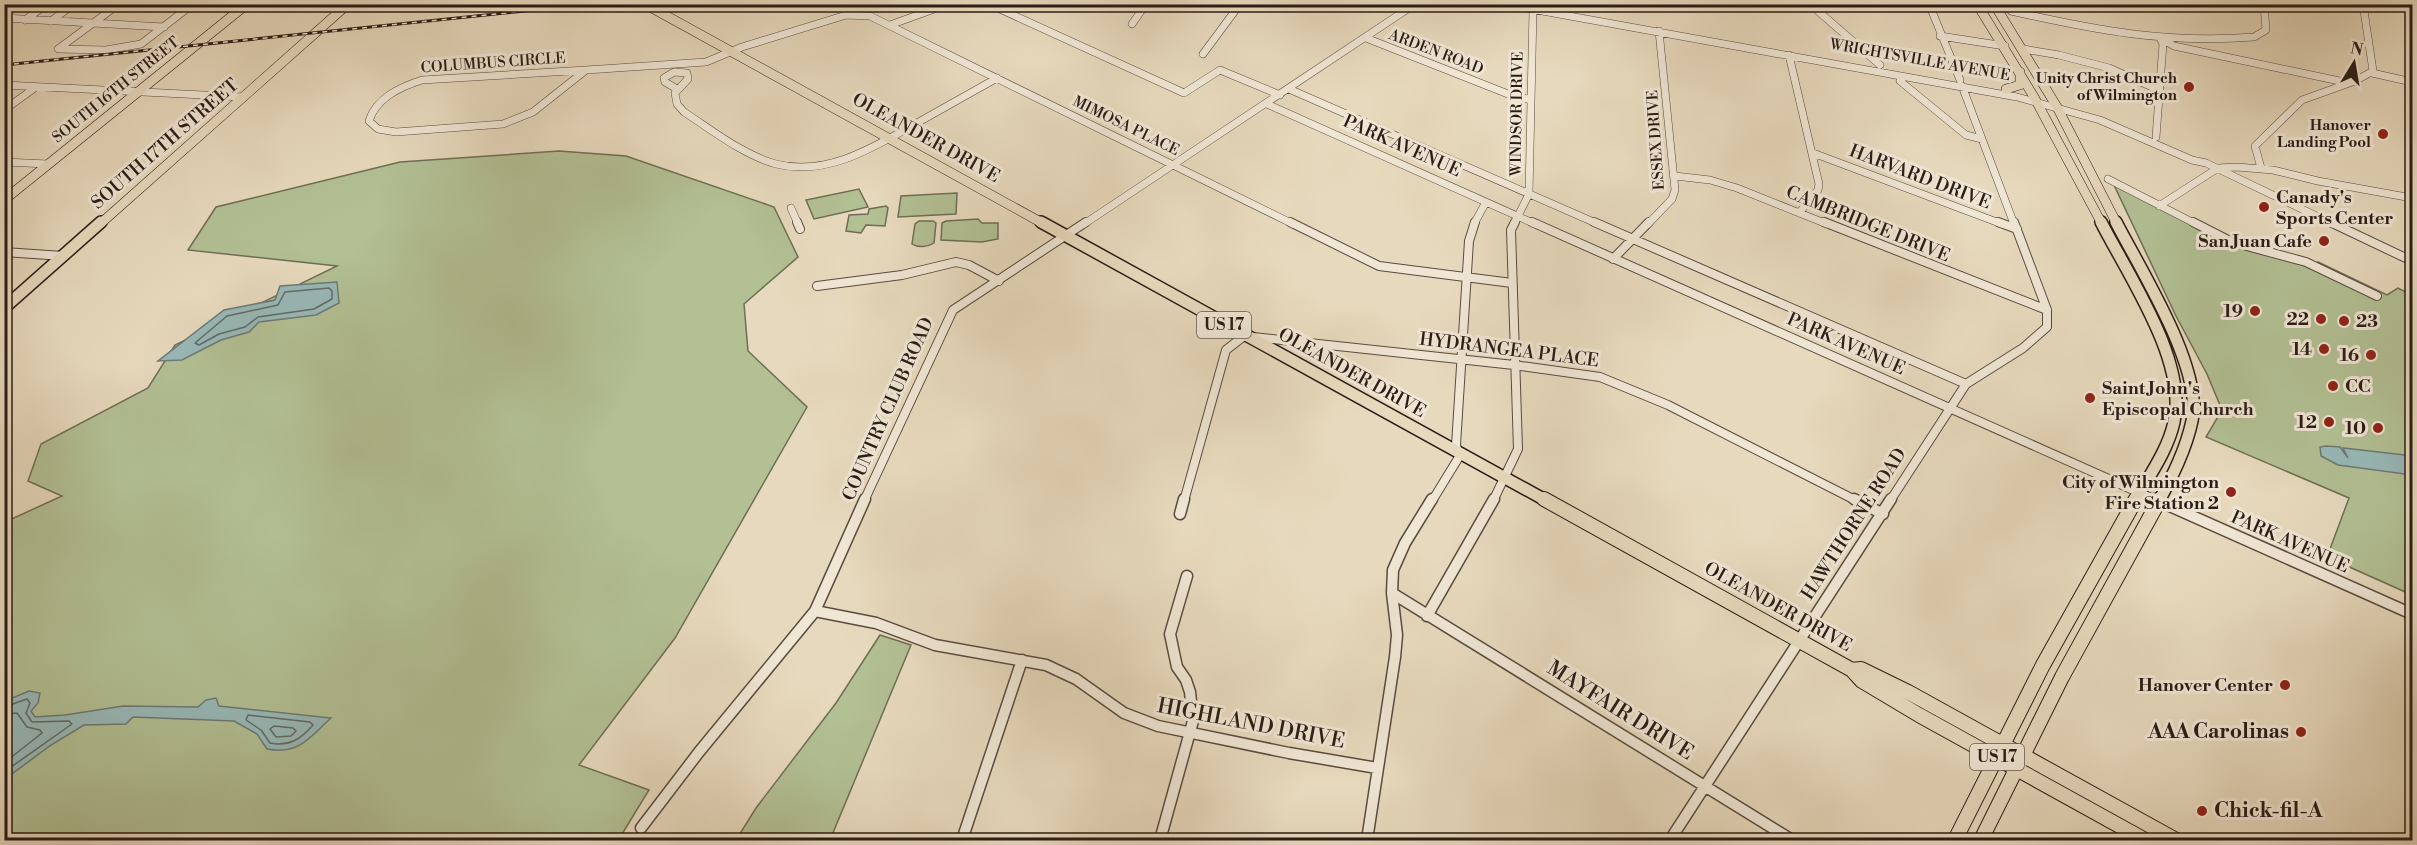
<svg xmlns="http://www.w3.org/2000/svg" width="2417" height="845" font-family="'Libre Bodoni',serif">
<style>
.green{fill:#b2c094;stroke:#6e6e55;stroke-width:1.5}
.water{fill:#98b9b8;stroke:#6c7a77;stroke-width:1.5}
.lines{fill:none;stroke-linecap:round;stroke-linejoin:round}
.shore{stroke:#626a67;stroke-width:1.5}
.minor-far2-casing{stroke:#5a4b40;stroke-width:8}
.minor-far1-casing{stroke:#5a4b40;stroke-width:10}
.minor-casing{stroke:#5a4b40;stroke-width:13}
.major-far2-casing{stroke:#2b1c16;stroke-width:10}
.major-far1-casing{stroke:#2b1c16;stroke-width:14}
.major-casing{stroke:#2b1c16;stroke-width:16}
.minor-far2{stroke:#efe6d4;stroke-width:7}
.minor-far1{stroke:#efe6d4;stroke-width:8}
.minor{stroke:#efe6d4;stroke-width:10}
.major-far2{stroke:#e7d9bd;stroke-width:9}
.major-far1{stroke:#e7d9bd;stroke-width:11}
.major{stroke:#e7d9bd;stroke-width:14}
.rail-casing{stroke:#2b1c16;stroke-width:3}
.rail{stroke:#efe6d4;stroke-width:1.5;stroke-dasharray:5;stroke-linecap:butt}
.poi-dot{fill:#8f2418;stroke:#efe6d4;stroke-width:2}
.labels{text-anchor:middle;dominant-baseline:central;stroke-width:6;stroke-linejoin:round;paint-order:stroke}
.far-street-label{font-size:15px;fill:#2b1c16;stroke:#efe6d4}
.far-poi-label{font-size:15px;font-weight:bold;fill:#2b1c16;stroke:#efe6d4;text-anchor:end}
.shield{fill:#efe6d4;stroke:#66594f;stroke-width:1.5}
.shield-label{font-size:16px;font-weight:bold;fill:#2b1c16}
.street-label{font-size:18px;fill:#2b1c16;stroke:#efe6d4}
.poi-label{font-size:18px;font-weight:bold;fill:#2b1c16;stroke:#efe6d4;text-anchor:end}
.near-street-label{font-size:21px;fill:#2b1c16;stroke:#efe6d4}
.near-poi-label{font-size:21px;font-weight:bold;fill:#2b1c16;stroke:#efe6d4;text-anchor:end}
</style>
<rect width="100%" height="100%" fill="#e7d9bd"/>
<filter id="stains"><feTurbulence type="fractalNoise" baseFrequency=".00333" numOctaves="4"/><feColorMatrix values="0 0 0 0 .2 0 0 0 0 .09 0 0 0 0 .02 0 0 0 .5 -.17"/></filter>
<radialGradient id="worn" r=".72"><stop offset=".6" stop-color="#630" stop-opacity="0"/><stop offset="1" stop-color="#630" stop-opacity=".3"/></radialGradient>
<path class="green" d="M 559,151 L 626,156 L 774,207 L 798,257 L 744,304 L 748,351 L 807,407 L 675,638 L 579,765 L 649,790 L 619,839 L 621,840 L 5,840 L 5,522 L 62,496 L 28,481 L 41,444 L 148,388 L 175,345 L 337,266 L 188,250 L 216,207 L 400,162 Z
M 2113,183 L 2226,243 L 2293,261 L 2312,269 L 2318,262 L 2387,295 L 2398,288 L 2412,295 L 2412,595 L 2327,557 L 2349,498 L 2206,437 L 2222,410 L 2207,374 L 2176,316 Z
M 859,189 L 868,207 L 814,219 L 806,200 Z
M 957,193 L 956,214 L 898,217 L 901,196 Z
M 886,206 L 888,208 L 885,226 L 866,225 L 861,233 L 846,231 L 849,215 L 868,214 L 869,209 Z
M 978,219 L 982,223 L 998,223 L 998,239 L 982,242 L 941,240 L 942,223 L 946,221 Z
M 919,221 L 933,221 L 936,223 L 934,243 C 928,247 918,248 912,244 L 915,224 Z
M 880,635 L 911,645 L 830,840 L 736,840 L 756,808 L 836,703 Z"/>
<path class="water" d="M 337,282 L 339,303 L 316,315 L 259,322 L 249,332 L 221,340 L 182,360 L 158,361 L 224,310 L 275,300 L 280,286 Z
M 2326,446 L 2340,447 L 2348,458 L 2343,448 L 2405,455 L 2412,458 L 2412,475 L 2338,465 L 2321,456 L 2320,447 Z
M 29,691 L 40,693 L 38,703 L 31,711 L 35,717 L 65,715 L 123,706 L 198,707 L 206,700 L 216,698 L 219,706 L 331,718 C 309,738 299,755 267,749 L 257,734 L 234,721 L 133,717 L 126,724 L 84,725 L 51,745 L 5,779 L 5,701 Z"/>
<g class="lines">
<path class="shore" d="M 329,288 L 332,291 L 332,299 L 314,309 L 258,317 L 245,327 L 219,334 L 199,345 L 195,343 L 227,316 L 278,305 L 285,292 Z
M 4,707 L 27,699 L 30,703 L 26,713 L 32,722 L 69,721 L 72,724 L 4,772
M 4,714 L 17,713 L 27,727 L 40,730 L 42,733 L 4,763
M 248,715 L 310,722 L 313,725 C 301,739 289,747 270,743 L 261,730 L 246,720 Z
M 274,726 L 293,728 L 296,731 L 291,736 L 276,737 L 270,729 Z"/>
<defs>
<path id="minor-far2" d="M 119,4 L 58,49 L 106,50 L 141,44 L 193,4
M 989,4 L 1184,93 L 1220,70 L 1280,95
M 1503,4 L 2017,97 L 2100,120 L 2192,160 L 2206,163 L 2333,224
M 1810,4 L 1880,65
M 1929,4 L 1960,80
M 2012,4 L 2011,11 C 2095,30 2167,44 2254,37 L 2266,30 L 2264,4
M 4,15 L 20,4
M 4,18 L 164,27
M 25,20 L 47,4
M 51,21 L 74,4
M 1132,24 L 1146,4
M 890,25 L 948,4
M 1940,36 L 2005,46
M 1366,38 L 1508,94 L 1531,100
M 2160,38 L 2174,46 L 2349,83
M 2023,49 L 2059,55 L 2109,68 L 2159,90
M 1203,54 L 1240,4
M 1789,55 L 1819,184 L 1818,190 L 1799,213
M 586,70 L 706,62 L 742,47 L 846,15 L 870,16 L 1293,224
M 586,70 L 533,112 L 503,124 L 396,132 L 378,129 L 369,121 C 376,98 400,87 422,80 Z
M 2372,73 L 2412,82
M 1900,81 L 1966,135 L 1982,139
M 4,85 L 243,97
M 1962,86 L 2014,224
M 677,89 L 665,82 L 664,78 L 674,72 L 687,73 L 688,79 L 675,93 L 677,104 L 684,112 C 712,130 743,155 776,164 C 827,177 874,147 917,123 C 944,108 970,93 997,78
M 1289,89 L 1598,224
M 1267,104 L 1535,224
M 4,110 L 36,87
M 2156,137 L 2163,44 L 2160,38
M 1813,153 L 2002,224
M 4,162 L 48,164
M 2261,168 L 2255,146 L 2302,100 L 2355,81 L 2373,71 L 2363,4
M 1675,176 L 1710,180 L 1737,188 L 1827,224
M 2108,179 L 2196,224
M 2159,206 L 2218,168 L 2237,167 L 2273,170 L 2318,181 L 2412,198
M 791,208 L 798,224
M 1084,224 L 1415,4
M 1474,224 L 1486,202
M 1514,224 L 1529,194 L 1533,10
M 1648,224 L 1672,199 L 1675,190 L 1659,31"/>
<path id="minor-far1" d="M 797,222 L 800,229
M 1290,222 L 1379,266 L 1512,283
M 1532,222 L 2158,501
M 1594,222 L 1966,384
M 1824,222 L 2047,310
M 1998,222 L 2017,229
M 2193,222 L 2232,242 L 2306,262 L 2377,296
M 2330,222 L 2412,261
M 4,252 L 63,256
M 1613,259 L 1649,222
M 817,286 L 902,275 L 956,262 L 969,265 L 999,281
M 864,501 L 953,310 L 1086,222
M 1184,501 L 1226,350 L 1244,336 L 1514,365 L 1600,377 L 1668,405 L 1857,501
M 1432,501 L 1459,457 L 1456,445 L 1469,241 L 1475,222
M 1493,501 L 1518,449 L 1511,230 L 1515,222
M 1890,501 L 1966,384 L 2023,348 L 2047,327 L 2047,310 L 2014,222"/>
<path id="minor" d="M 1854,499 L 1883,514
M 2154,499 L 2412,614
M 1180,514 L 1184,499
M 1392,593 L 1792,840
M 815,611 L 876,623 L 935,645 L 1046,665 L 1076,679 L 1124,713 L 1158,726 L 1289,753 L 1377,768
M 1427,616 L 1494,499
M 641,828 L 699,752 L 815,611 L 865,499
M 962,840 L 1022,660
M 1160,840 L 1193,721 L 1190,692 L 1186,680 L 1177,667 L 1170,634 L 1187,576
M 1367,840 L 1395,657 L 1397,635 L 1392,593 L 1393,570 L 1405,543 L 1432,499
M 1670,840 L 1891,499"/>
<path id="major-far2" d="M 645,4 L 1044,224
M 1977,4 L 2034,97 L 2102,224
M 1994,4 L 2057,107 L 2117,224
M 2006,89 L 2020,85 L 2020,72
M 4,200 L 247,4
M 100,224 L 348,4"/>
<path id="major-far1" d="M 1041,222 L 1547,501
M 2101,222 C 2128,275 2188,362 2174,422 C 2168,450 2149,476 2135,501
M 2116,222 C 2140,269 2204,369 2192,421 C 2186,449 2173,475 2159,501
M 4,308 L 101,222"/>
<path id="major" d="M 1544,499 L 1852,670 L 1862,681 L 1919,715 L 2145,840
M 1852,670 L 1861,669 L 1908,692 L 2176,840
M 1955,840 L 2043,665 L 2136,499
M 1981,840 L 2062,677 L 2160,499"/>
</defs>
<use href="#minor-far2" class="minor-far2-casing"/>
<use href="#minor-far1" class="minor-far1-casing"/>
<use href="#minor" class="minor-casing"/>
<use href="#major-far2" class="major-far2-casing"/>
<use href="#major-far1" class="major-far1-casing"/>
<use href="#major" class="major-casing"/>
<use href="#minor-far2" class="minor-far2"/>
<use href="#minor-far1" class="minor-far1"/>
<use href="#minor" class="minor"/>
<use href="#major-far2" class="major-far2"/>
<use href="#major-far1" class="major-far1"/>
<use href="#major" class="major"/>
<defs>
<path id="rail" d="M 4,65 L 593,4"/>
</defs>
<use href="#rail" class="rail-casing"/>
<use href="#rail" class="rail"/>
</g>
<g class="poi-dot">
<circle cx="2189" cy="87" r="6"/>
<circle cx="2383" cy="134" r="6"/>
<circle cx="2264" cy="207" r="6"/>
<circle cx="2324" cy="241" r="6"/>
<circle cx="2255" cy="311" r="6"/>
<circle cx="2321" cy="319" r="6"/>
<circle cx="2344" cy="321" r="6"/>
<circle cx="2324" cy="349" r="6"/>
<circle cx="2371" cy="355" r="6"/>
<circle cx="2333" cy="386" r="6"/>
<circle cx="2090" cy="398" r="6"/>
<circle cx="2329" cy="422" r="6"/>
<circle cx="2378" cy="428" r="6"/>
<circle cx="2231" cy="492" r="6"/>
<circle cx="2285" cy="685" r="6"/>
<circle cx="2301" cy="732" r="6"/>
<circle cx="2202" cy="811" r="6"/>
</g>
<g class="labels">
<g class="far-street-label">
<text transform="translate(1436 52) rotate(21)">ARDEN ROAD</text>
<text transform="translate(1920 60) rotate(10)">WRIGHTSVILLE AVENUE</text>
<text transform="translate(493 63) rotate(-4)">COLUMBUS CIRCLE</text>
<text transform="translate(116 90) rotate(-39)">SOUTH 16TH STREET</text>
<text transform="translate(1517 114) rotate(-89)">WINDSOR DRIVE</text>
<text transform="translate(1126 126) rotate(26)">MIMOSA PLACE</text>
<text transform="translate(1656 140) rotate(-94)">ESSEX DRIVE</text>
</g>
<g class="far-poi-label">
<text x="2177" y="78">Unity Christ Church<tspan x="2177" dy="17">of Wilmington</tspan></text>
<text x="2371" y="125">Hanover<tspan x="2371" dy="17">Landing Pool</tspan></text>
</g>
<g class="shield">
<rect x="1197" y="312" width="54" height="26" rx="4.5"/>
<rect x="1970" y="744" width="54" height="26" rx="4.5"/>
</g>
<g class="shield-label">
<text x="1224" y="325">US 17</text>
<text x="1997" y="757">US 17</text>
</g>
<g class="street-label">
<text transform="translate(926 138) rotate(29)">OLEANDER DRIVE</text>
<text transform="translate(165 144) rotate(-41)">SOUTH 17TH STREET</text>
<text transform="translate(1402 146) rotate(24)">PARK AVENUE</text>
<text transform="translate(1920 177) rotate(21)">HARVARD DRIVE</text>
<text transform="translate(1868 224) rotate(22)">CAMBRIDGE DRIVE</text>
<text transform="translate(1846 344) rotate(24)">PARK AVENUE</text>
<text transform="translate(1509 350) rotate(7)">HYDRANGEA PLACE</text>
<text transform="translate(1352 373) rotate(29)">OLEANDER DRIVE</text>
<text transform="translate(888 409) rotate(-66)">COUNTRY CLUB ROAD</text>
<text transform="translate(1854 524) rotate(-57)">HAWTHORNE ROAD</text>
<text transform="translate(2290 542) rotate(24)">PARK AVENUE</text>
<text transform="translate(1778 607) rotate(29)">OLEANDER DRIVE</text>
</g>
<g class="poi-label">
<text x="2276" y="197" text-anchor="start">Canady's<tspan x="2276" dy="21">Sports Center</tspan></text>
<text x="2312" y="241">San Juan Cafe</text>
<text x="2243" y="311">19</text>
<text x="2309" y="319">22</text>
<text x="2356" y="321" text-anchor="start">23</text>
<text x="2312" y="349">14</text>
<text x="2359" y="355">16</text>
<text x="2345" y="386" text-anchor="start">CC</text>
<text x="2102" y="388" text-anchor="start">Saint John's<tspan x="2102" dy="21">Episcopal Church</tspan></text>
<text x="2317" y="422">12</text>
<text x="2366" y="428">10</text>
<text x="2219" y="482">City of Wilmington<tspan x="2219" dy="21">Fire Station 2</tspan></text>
<text x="2273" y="685">Hanover Center</text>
</g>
<g class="near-street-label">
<text transform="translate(1620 711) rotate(32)">MAYFAIR DRIVE</text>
<text transform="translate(1251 724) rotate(11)">HIGHLAND DRIVE</text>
</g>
<g class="near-poi-label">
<text x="2289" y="732">AAA Carolinas</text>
<text x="2214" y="811" text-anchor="start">Chick-fil-A</text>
</g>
</g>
<rect width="2417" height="845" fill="none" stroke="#e7d9bd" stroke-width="24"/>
<rect x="6" y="6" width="2405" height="833" fill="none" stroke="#2b1c16" stroke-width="3"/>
<rect x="12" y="12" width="2393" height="821" fill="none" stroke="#2b1c16" stroke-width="1.5"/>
<g transform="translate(2354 63) rotate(11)" stroke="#efe6d4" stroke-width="4.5" paint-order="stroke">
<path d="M0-4.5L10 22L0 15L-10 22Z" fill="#2b1c16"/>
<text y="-9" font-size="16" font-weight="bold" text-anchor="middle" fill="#2b1c16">N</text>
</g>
<rect width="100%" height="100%" filter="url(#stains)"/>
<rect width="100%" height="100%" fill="url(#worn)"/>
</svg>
